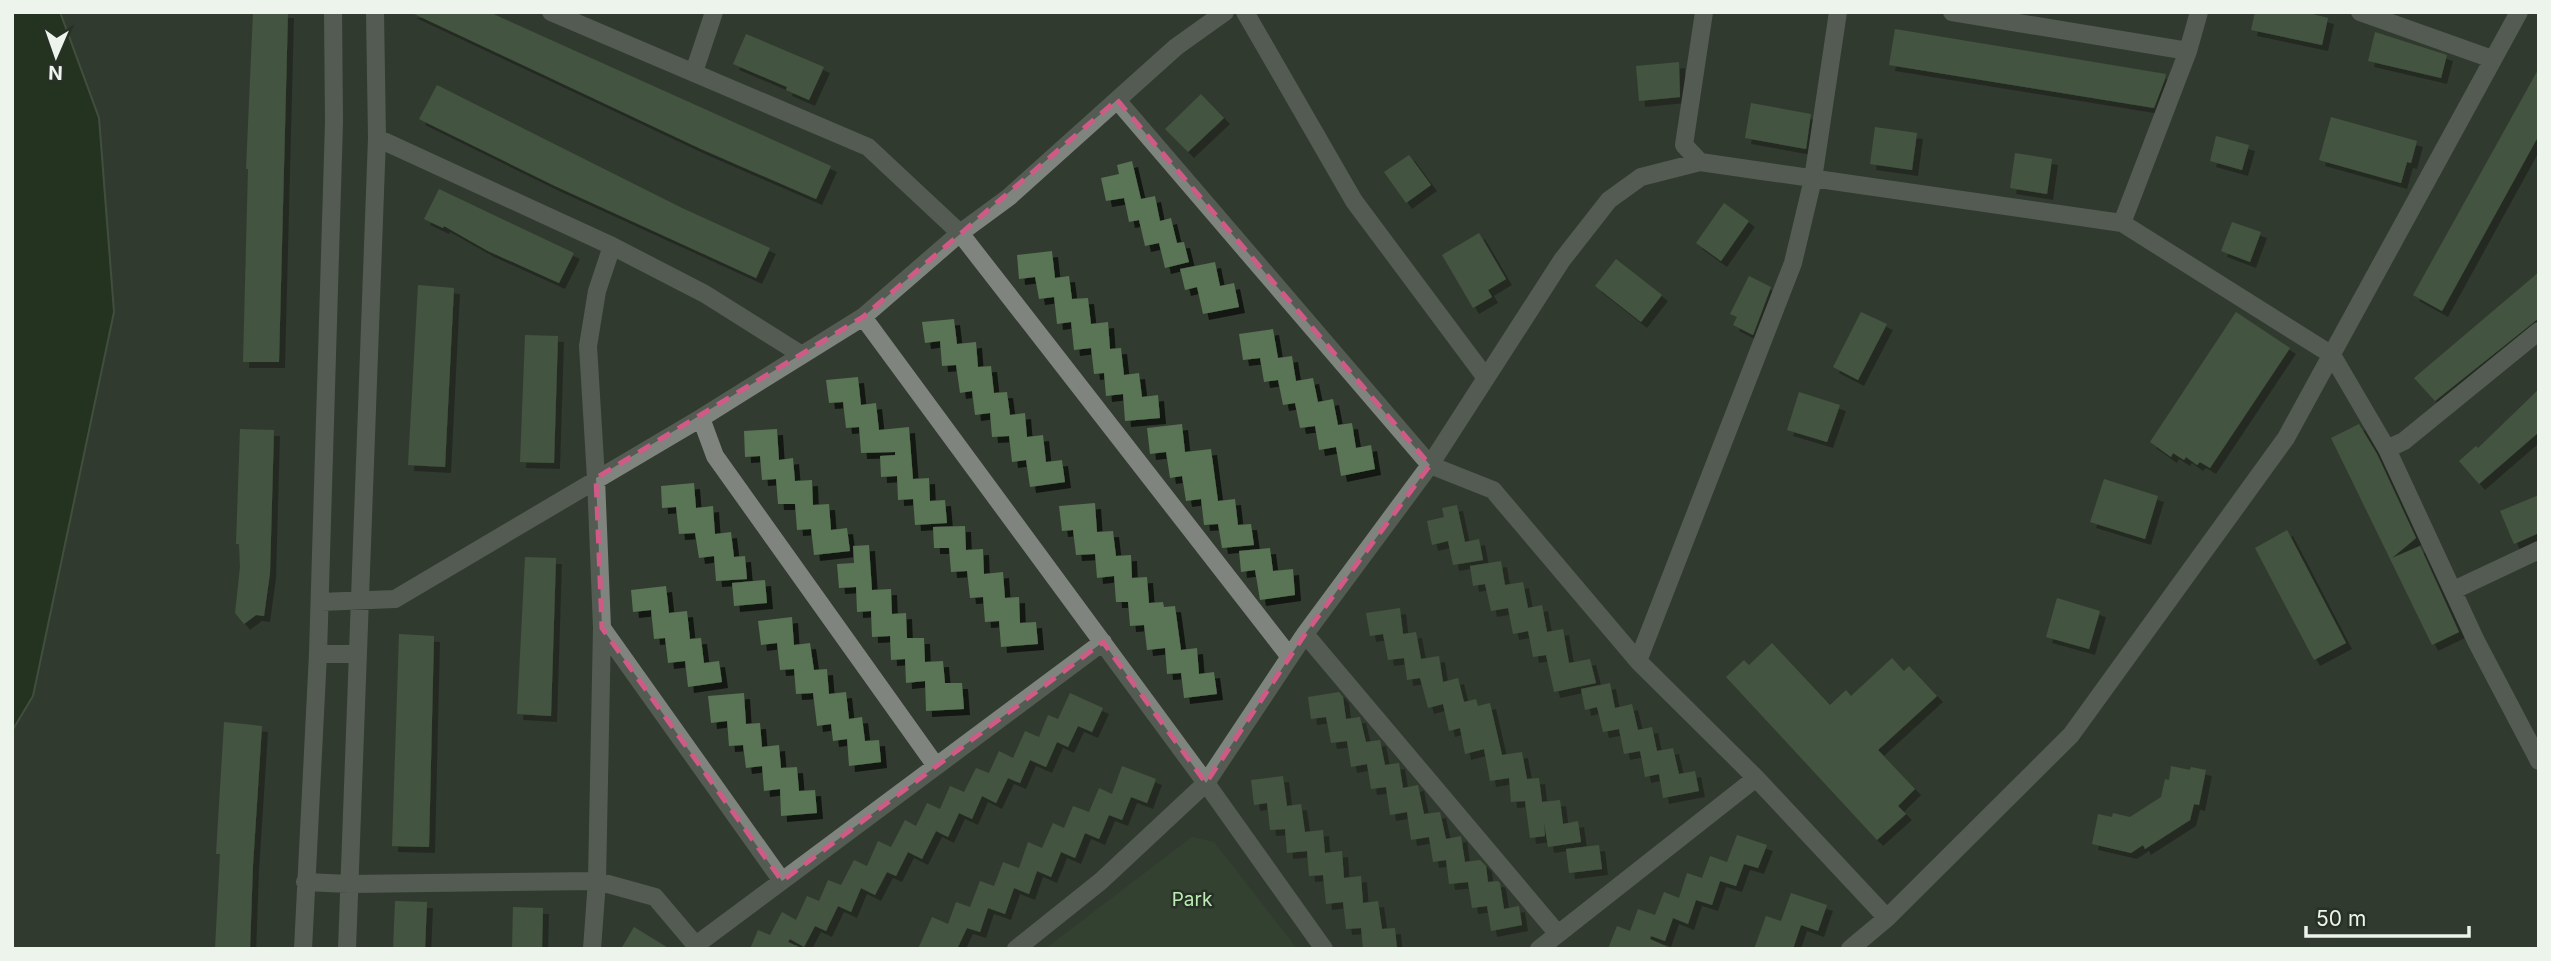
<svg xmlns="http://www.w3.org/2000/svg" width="2551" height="961" font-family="Inter,sans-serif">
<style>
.green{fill:#364b32}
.water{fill:#132a0e;stroke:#546751;stroke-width:2}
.building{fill:#5a7455;filter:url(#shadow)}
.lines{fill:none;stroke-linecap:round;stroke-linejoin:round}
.minor{stroke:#7f847e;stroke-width:18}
.marked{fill:none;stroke:#cf5a86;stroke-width:5;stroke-dasharray:14 9;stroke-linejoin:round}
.labels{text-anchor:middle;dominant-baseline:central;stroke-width:5;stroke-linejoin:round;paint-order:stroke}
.park-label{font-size:19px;fill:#bdebb4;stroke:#273125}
</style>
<defs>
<filter id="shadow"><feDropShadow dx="6" dy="6" stdDeviation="0" flood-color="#0009"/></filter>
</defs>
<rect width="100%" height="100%" fill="#313b2f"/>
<path class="green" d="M 1192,837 L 1214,842 L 1297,949 L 1045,949 Z"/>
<path class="water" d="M 12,12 L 60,12 L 99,118 L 114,312 L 33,696 L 12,731 Z"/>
<path class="building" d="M 253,12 L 288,12 L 279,362 L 243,362 L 248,169 L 246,169 Z
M 410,12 L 489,12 L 831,166 L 816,199 L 701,149 Z
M 2255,12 L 2305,12 L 2328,18 L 2322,45 L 2251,30 Z
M 1895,29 L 2166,74 L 2165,79 L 2154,108 L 1889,65 Z
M 2375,32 L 2447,55 L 2441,78 L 2368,61 Z
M 746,34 L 824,67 L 809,100 L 786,90 L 787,87 L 733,64 Z
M 1679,62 L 1680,97 L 1639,101 L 1636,66 Z
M 2539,68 L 2539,135 L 2442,311 L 2413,295 Z
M 437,85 L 682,208 L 770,248 L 756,278 L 555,186 L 419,119 Z
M 1201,94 L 1224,118 L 1188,152 L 1165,129 Z
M 1751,103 L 1811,114 L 1806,149 L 1745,138 Z
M 2331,117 L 2417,141 L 2411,163 L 2407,162 L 2401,183 L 2319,160 Z
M 1875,127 L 1917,133 L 1912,170 L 1870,164 Z
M 2216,136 L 2249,145 L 2242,170 L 2210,161 Z
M 2015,153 L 2052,159 L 2047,194 L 2010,188 Z
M 1409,155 L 1431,185 L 1406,203 L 1384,172 Z
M 1132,161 L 1141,199 L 1155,196 L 1160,221 L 1171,218 L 1177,243 L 1184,242 L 1189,262 L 1165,268 L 1159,243 L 1145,246 L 1139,220 L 1129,222 L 1124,198 L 1106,201 L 1101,178 L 1119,174 L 1117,165 Z
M 439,189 L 574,253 L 559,283 L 488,251 L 444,226 L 443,228 L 424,219 Z
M 1724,203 L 1749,221 L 1721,261 L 1696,243 Z
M 2232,222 L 2261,232 L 2250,262 L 2221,251 Z
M 1479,233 L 1506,279 L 1488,290 L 1492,297 L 1473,308 L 1442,255 Z
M 1052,251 L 1055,278 L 1069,276 L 1072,299 L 1088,298 L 1091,324 L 1108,322 L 1110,349 L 1121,348 L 1124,375 L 1139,373 L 1142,397 L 1158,395 L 1160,418 L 1125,421 L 1123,394 L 1106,396 L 1104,373 L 1094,374 L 1091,348 L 1074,350 L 1071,322 L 1057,324 L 1054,297 L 1039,299 L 1035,277 L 1019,279 L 1017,255 Z
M 1616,259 L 1662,295 L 1641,322 L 1595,286 Z
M 1215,262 L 1220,286 L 1234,283 L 1239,307 L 1203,314 L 1197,287 L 1185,290 L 1180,269 Z
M 2539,272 L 2539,318 L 2435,401 L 2414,378 Z
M 1749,276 L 1771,287 L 1753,335 L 1733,325 L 1737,317 L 1730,314 Z
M 418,285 L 454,288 L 445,467 L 408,465 Z
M 1861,312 L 1887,324 L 1858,380 L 1833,367 Z
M 2236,312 L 2290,348 L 2210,468 L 2200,462 L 2197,465 L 2186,457 L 2184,460 L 2173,453 L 2171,457 L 2150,442 Z
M 954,319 L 957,344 L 976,342 L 978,367 L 991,366 L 994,393 L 1007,392 L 1010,415 L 1025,413 L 1027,437 L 1043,435 L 1046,462 L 1062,460 L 1065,482 L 1030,487 L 1026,460 L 1012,462 L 1009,436 L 992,437 L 990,413 L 975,415 L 972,391 L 960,393 L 956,365 L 942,366 L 940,341 L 925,343 L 922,322 Z
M 1273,329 L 1278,358 L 1292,356 L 1296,381 L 1313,378 L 1318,402 L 1333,399 L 1338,425 L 1352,423 L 1356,448 L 1371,445 L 1375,469 L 1341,476 L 1336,447 L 1319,450 L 1315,426 L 1300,428 L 1295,403 L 1283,405 L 1278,380 L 1264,382 L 1260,358 L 1243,360 L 1239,334 Z
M 525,335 L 558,336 L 554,463 L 520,462 Z
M 858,377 L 861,405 L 876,403 L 879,430 L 909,427 L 913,479 L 929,478 L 930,501 L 945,500 L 947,523 L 915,525 L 913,499 L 898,500 L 897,476 L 881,477 L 880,456 L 895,455 L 895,452 L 861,453 L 859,427 L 846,428 L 843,402 L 829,403 L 826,380 Z
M 2539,389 L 2539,432 L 2479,484 L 2459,461 L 2476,446 L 2478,448 Z
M 1799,392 L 1840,405 L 1827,442 L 1787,430 Z
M 1182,424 L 1185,452 L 1211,449 L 1218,501 L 1235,499 L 1238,525 L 1251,524 L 1254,545 L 1222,548 L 1218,524 L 1204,525 L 1201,499 L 1186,501 L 1182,476 L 1170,478 L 1166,452 L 1150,454 L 1147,428 Z
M 2359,424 L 2377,454 L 2416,538 L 2392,558 L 2420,546 L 2459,632 L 2432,645 L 2331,438 Z
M 240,429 L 274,430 L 270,573 L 264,616 L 256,615 L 244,624 L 235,613 L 240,567 L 239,544 L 236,544 Z
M 777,429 L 779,460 L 793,458 L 795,481 L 812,480 L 813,505 L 829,504 L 831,530 L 847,528 L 850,551 L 814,555 L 811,529 L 797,530 L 795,504 L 778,504 L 776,479 L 762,480 L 760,456 L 745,457 L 744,431 Z
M 2104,479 L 2158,496 L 2145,539 L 2090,522 Z
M 694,483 L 696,508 L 713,506 L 715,534 L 731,532 L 734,557 L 745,556 L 747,579 L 716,581 L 714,556 L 699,558 L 695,533 L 679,534 L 676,507 L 662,508 L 661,486 Z
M 2539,495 L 2539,533 L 2514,544 L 2500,511 Z
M 1095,503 L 1097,532 L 1113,531 L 1116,556 L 1131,555 L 1132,578 L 1147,577 L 1149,603 L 1163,602 L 1164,607 L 1175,606 L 1181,650 L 1197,648 L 1199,674 L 1214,672 L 1217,694 L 1184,698 L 1181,673 L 1167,674 L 1165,648 L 1147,650 L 1144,625 L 1130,626 L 1128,602 L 1116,602 L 1114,576 L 1097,578 L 1095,554 L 1076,555 L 1073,530 L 1062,531 L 1059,506 Z
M 1457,505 L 1465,542 L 1479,539 L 1483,560 L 1453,565 L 1448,541 L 1432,545 L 1427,521 L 1444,517 L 1442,508 Z
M 965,526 L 966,550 L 983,549 L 984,574 L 1003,572 L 1005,598 L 1019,597 L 1020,623 L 1036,622 L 1038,644 L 1001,647 L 999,621 L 985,622 L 983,597 L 970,598 L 967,571 L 951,572 L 949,548 L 934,548 L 933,527 Z
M 2287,530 L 2346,643 L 2314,660 L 2255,548 Z
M 869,545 L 872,590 L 891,589 L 892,614 L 906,613 L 907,638 L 924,638 L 925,662 L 943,661 L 945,683 L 962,683 L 964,709 L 926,711 L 925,681 L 906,683 L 905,659 L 891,660 L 890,636 L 872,637 L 871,611 L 857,612 L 856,587 L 839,588 L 837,564 L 854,563 L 853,546 Z
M 1270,548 L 1273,571 L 1293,569 L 1295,595 L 1260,600 L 1255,570 L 1241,572 L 1239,551 Z
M 525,557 L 556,558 L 551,716 L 517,714 Z
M 1501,561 L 1505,585 L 1523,582 L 1528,608 L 1542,605 L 1547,632 L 1563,629 L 1569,663 L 1590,659 L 1596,683 L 1554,692 L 1546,655 L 1533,657 L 1528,631 L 1513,634 L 1508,608 L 1491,611 L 1485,584 L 1473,586 L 1470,566 Z
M 765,580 L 767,603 L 734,606 L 732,583 Z
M 666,586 L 669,613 L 687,611 L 690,639 L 701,638 L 704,663 L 719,661 L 722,682 L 688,687 L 685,661 L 668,663 L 665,638 L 654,639 L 651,610 L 633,612 L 631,590 Z
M 2057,598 L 2100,611 L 2089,649 L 2046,637 Z
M 1400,608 L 1403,634 L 1416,632 L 1421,659 L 1439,656 L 1443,682 L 1458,678 L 1464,702 L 1476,699 L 1478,706 L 1490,703 L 1502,755 L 1522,752 L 1527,779 L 1539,778 L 1542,802 L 1560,800 L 1563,824 L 1578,821 L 1581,842 L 1548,847 L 1544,822 L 1545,836 L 1530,838 L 1525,801 L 1511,802 L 1509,778 L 1490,781 L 1484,749 L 1465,754 L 1460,728 L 1449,731 L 1443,704 L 1428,708 L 1420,678 L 1407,680 L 1404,658 L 1388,660 L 1383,634 L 1370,636 L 1366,613 Z
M 792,617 L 794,645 L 810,643 L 814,670 L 827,669 L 829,694 L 846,692 L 849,719 L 862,717 L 865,741 L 879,740 L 881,762 L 849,766 L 847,739 L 833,741 L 831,724 L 817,726 L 813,693 L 796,694 L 794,669 L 780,670 L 777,643 L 761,645 L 758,621 Z
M 399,634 L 434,636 L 429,847 L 392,846 Z
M 1772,643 L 1830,705 L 1846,690 L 1851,696 L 1892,658 L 1904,671 L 1909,666 L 1937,696 L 1878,750 L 1915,789 L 1898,806 L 1906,814 L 1877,840 L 1726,677 L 1744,660 L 1749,665 Z
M 1610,683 L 1615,708 L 1632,704 L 1638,730 L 1652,727 L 1657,751 L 1673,748 L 1679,774 L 1695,771 L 1699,791 L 1663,798 L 1659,774 L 1645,777 L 1640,751 L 1624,754 L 1619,729 L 1603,732 L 1597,707 L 1585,710 L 1581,689 Z
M 1339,692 L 1343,697 L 1346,719 L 1360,717 L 1366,742 L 1380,740 L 1385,765 L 1399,763 L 1403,788 L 1418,785 L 1424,814 L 1440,812 L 1446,839 L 1461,836 L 1465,862 L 1480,860 L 1486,866 L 1488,882 L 1498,881 L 1500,883 L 1504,909 L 1519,906 L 1522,925 L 1491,931 L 1487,906 L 1472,908 L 1468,882 L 1449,884 L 1446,860 L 1433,862 L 1429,837 L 1411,840 L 1407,812 L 1390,815 L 1386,787 L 1371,789 L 1367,764 L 1351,767 L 1347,741 L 1331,743 L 1326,717 L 1311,719 L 1308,697 Z
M 744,693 L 746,724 L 760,723 L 762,747 L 779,745 L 781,768 L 797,767 L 799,791 L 815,790 L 817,813 L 781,816 L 780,789 L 764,791 L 762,766 L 746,768 L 743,745 L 729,746 L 727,721 L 711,723 L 708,696 Z
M 1070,693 L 1103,708 L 1092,732 L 1078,726 L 1068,747 L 1057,742 L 1046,767 L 1030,760 L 1020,783 L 1008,778 L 996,803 L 982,796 L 972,819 L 959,813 L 948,837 L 936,831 L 922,859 L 908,852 L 896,876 L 887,872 L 875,895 L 861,888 L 851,912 L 838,906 L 826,931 L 815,926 L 804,947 L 790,939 L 788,942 L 803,949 L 750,949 L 758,930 L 770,935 L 782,912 L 796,920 L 807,896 L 819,901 L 828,880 L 841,885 L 854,860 L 867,866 L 878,841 L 891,847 L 905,820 L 916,826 L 927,803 L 940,809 L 950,786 L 964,792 L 976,768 L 989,773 L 999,751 L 1013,758 L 1025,731 L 1039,737 L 1048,715 L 1058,719 Z
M 224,722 L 262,726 L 253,865 L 250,949 L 215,949 L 220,854 L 216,854 Z
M 1122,766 L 1156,779 L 1147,803 L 1131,797 L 1122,820 L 1109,815 L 1099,839 L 1085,833 L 1075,858 L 1061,852 L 1051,877 L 1037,871 L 1029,894 L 1014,888 L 1005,914 L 988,908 L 980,932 L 967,928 L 957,949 L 918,949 L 932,917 L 948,924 L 956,902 L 970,907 L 980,881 L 994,886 L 1003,862 L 1019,868 L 1028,842 L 1042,848 L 1053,823 L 1064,828 L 1073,806 L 1089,812 L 1099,788 L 1112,794 Z
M 2171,766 L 2190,770 L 2191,767 L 2206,770 L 2199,805 L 2194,804 L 2190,820 L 2145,849 L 2143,845 L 2131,853 L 2092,844 L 2098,814 L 2112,817 L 2113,813 L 2130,817 L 2161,797 L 2165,779 L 2169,780 Z
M 1283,776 L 1287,806 L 1301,804 L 1305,832 L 1323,830 L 1325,853 L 1342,851 L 1344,878 L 1361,876 L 1363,903 L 1378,901 L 1382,929 L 1395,928 L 1397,949 L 1363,949 L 1361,928 L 1346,929 L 1343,902 L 1326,904 L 1323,875 L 1309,876 L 1307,851 L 1287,853 L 1285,829 L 1270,830 L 1267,803 L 1254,805 L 1251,780 Z
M 1737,835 L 1767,845 L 1758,868 L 1744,864 L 1736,886 L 1720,881 L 1712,905 L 1696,900 L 1688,924 L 1673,918 L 1665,941 L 1651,936 L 1650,939 L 1672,949 L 1608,949 L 1617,926 L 1630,931 L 1638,909 L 1655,915 L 1664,892 L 1679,898 L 1687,873 L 1702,878 L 1710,856 L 1727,862 Z
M 1599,845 L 1602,869 L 1569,873 L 1566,849 Z
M 1791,893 L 1827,905 L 1818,931 L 1801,925 L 1793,949 L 1754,949 L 1766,916 L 1781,921 Z
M 395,901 L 427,902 L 425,949 L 393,949 Z
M 513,907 L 543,908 L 542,949 L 512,949 Z
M 634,927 L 670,949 L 621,949 Z"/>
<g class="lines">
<path class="minor" d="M 551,12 L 868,147 L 960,233 L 1290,657
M 1245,12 L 1354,201 L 1486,378
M 1704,12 L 1684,145 L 1700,162 L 2122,223 L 2332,355 L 2387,449 L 2476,641 L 2539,761
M 1952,12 L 2188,51
M 2360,12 L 2492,59
M 694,72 L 714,12
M 1117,100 L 1430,465 L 1493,490 L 1638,661 L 1756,778 L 1887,918
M 377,138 L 612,246 L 705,294 L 802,355
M 2122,223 L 2188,51 L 2199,12
M 863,317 L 1206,783 L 1324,949
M 701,418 L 715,456 L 936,766
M 2387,449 L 2404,441 L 2539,331
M 2454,590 L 2539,550
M 320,602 L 395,599 L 701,418 L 863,317 L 960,233 L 1009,197 L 1176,47 L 1225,12
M 602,628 L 782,881
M 1305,634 L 1558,934
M 318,654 L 358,654
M 1638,661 L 1793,263 L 1813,179 L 1838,12
M 305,882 L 349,884 L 597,881 L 655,897 L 699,949
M 696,945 L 1103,642
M 303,949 L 318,654 L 334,122 L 333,12
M 347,949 L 377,138 L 375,12
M 592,949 L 597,881 L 602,628 L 596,478 L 588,346 L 597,291 L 612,246
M 1016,949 L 1101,881 L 1206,783 L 1305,634 L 1430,465 L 1562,260 L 1609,200 L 1641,177 L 1700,162
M 1539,949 L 1756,778
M 1850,949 L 1887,918 L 2071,735 L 2286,438 L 2519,12"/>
</g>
<path d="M0 0H2551V961H0ZM 1117,100 L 1430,465 L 1305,634 L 1206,783 L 1103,642 L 782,881 L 602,628 L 596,478 L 863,317 Z" fill="#313b2f" fill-opacity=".55" fill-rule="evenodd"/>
<path class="marked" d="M 1117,100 L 1430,465 L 1305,634 L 1206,783 L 1103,642 L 782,881 L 602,628 L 596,478 L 863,317 Z"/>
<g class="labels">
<g class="park-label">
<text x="1192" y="899">Park</text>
</g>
</g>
<rect width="2551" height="961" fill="none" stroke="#edf4ec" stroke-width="28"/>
<g transform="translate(56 56) rotate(182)" stroke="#273125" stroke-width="5" paint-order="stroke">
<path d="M0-5L12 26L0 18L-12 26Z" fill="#edf4ec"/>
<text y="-10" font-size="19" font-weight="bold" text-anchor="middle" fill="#edf4ec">N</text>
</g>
<path d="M2306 926v10h163v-10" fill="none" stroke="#edf4ec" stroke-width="3.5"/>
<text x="2316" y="926" font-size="21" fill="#edf4ec" stroke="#273125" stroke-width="5" paint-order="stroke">50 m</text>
</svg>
